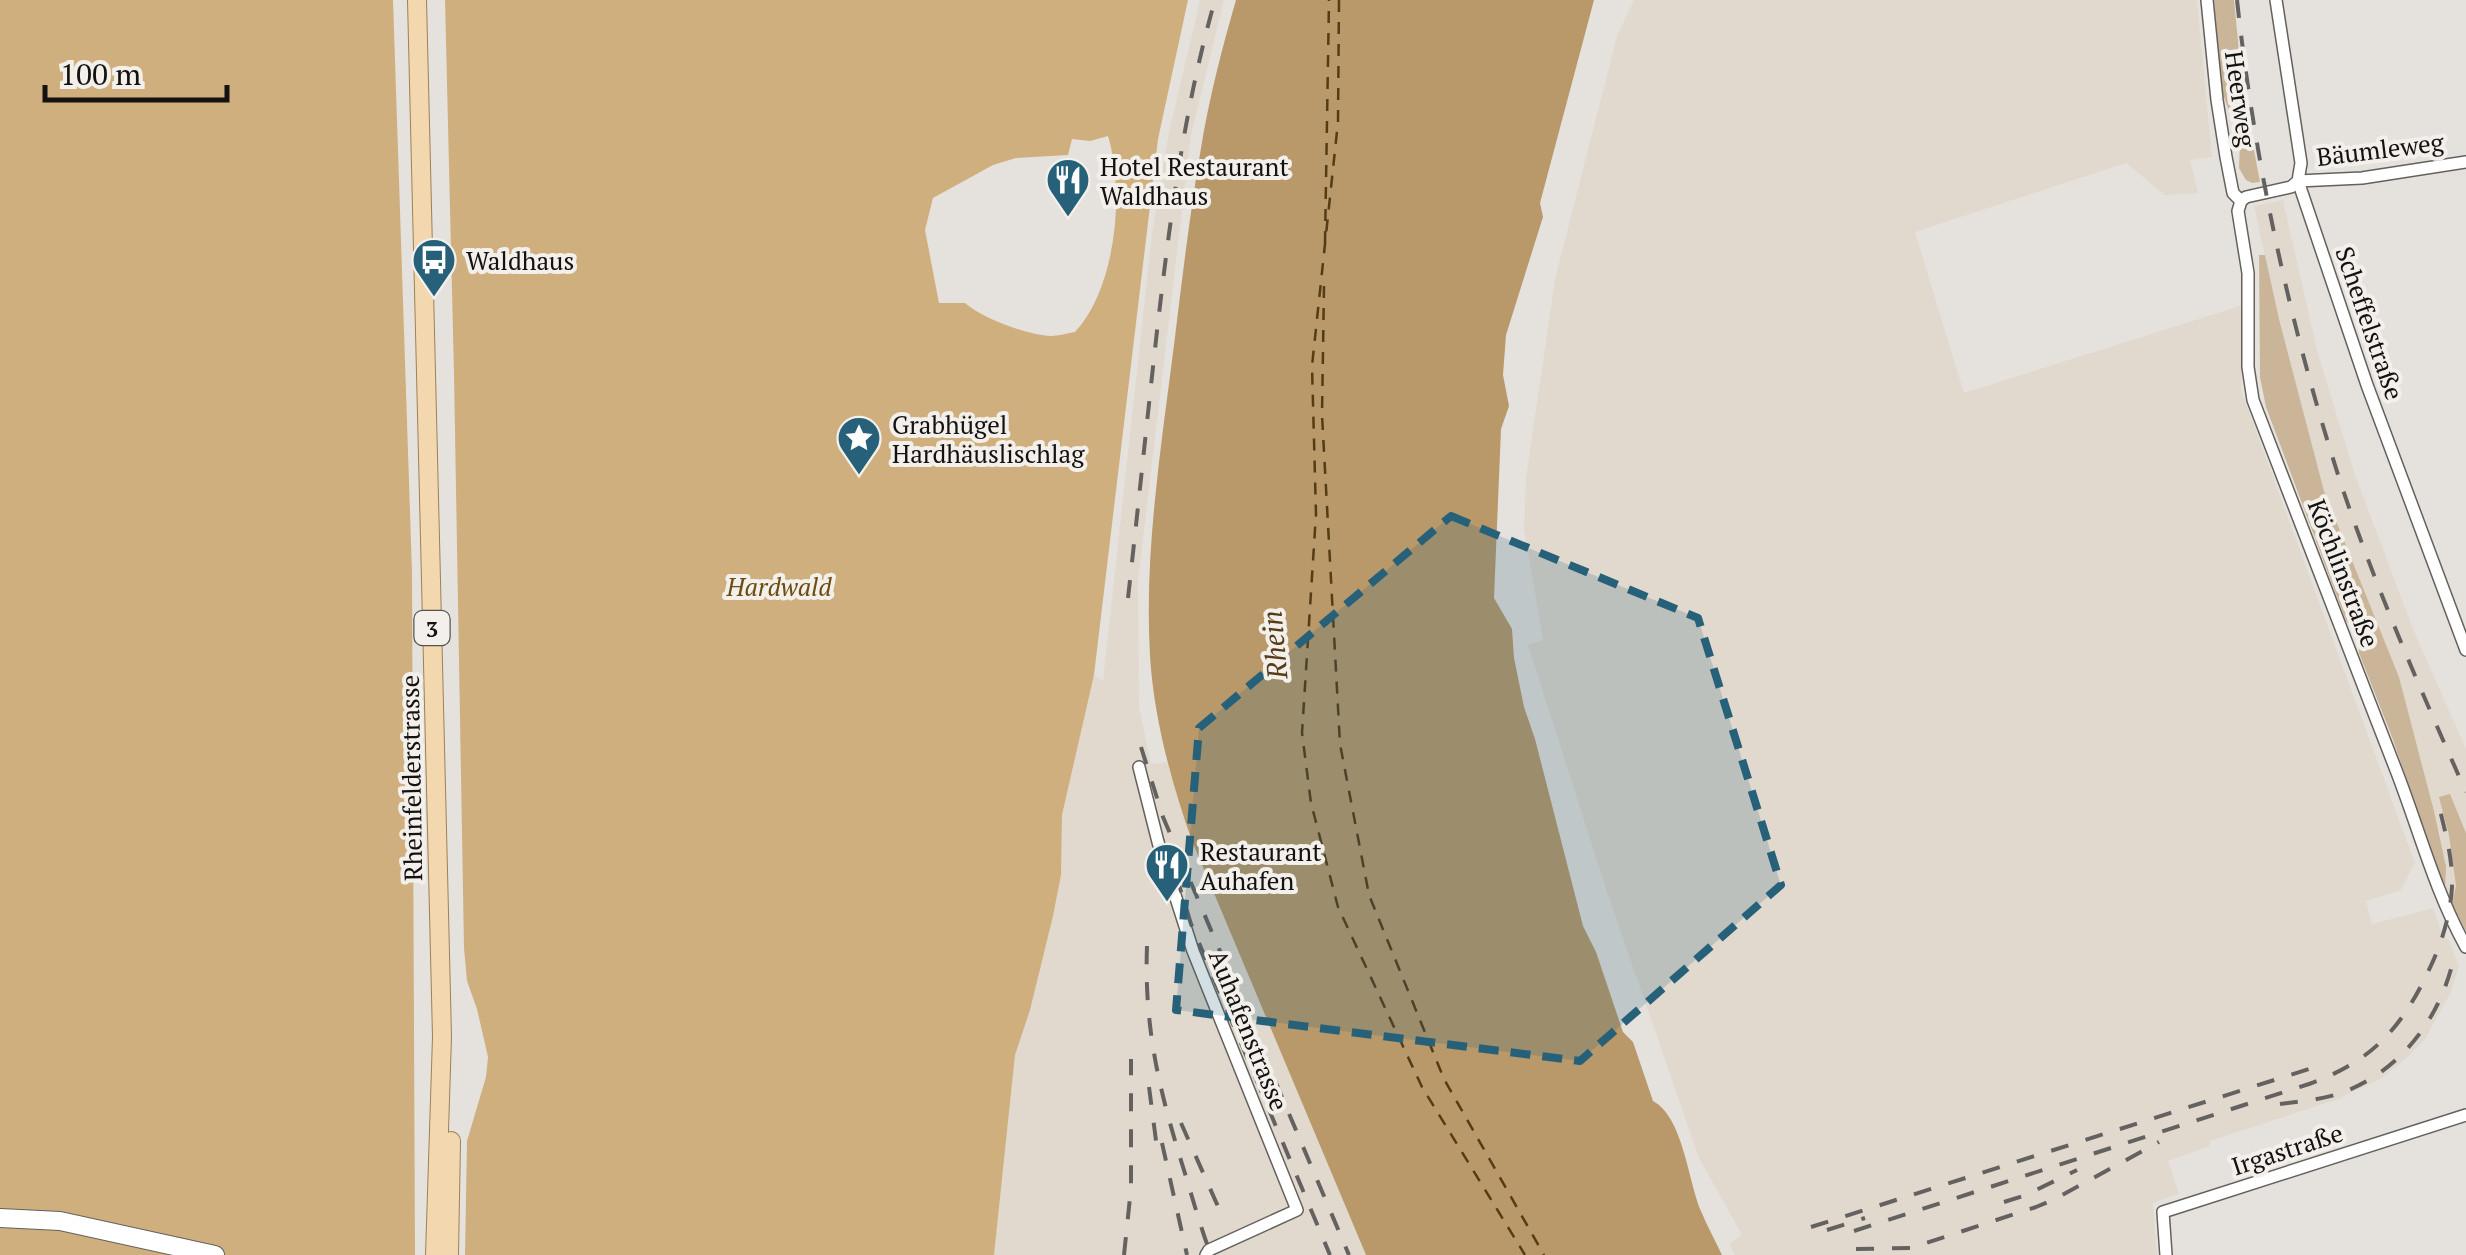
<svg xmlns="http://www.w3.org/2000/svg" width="2466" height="1255" font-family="'PT Serif',serif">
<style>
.built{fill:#e1d9ce}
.green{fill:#cab599}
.forest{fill:#d0af7e;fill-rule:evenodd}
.water{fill:#b99969}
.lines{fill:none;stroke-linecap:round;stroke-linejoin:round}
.ferry{stroke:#543c16;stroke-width:2.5;stroke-dasharray:12 10;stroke-linecap:butt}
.street-casing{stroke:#64615d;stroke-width:14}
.secondary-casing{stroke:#64615d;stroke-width:20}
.primary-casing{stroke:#9e8055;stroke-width:20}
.street{stroke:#fff;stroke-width:11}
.secondary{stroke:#fff;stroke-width:18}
.primary{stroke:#f2d7af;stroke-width:18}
.rail{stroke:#646260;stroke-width:4;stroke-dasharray:18 18;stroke-linecap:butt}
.marked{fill:#266079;fill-opacity:0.2;stroke:#266079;stroke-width:8;stroke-dasharray:20 12;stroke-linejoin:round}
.labels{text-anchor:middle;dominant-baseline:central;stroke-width:8;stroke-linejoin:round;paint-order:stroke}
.shield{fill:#f3f0eb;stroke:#565552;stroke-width:2.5}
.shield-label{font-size:22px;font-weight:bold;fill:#131211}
.street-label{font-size:25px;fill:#131211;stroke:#f3f0eb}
.poi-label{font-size:25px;fill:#131211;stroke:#f3f0eb;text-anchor:start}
.park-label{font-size:25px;font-style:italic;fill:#6d4c12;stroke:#f3f0eb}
.water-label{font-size:28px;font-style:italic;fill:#543c16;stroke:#f3f0eb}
</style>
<rect width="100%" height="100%" fill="#e5e2de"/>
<path class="built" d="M 1200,0 L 1224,0 L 1191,135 L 1138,581 L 1139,707 L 1151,764 L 1167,762 L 1192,841 L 1366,1255 L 994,1255 L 1015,1054 L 1030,1010 L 1061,875 L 1062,815 L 1094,675 L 1103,681 L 1152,233 L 1169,132 Z
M 1634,0 L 2197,0 L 2212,157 L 2190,160 L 2198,193 L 2165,195 L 2126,163 L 1915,232 L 1964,393 L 2243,305 L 2241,390 L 2415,863 L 2401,890 L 2366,901 L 2372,924 L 2433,908 L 2443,936 L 2448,939 L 2459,965 L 2451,992 L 2425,1039 L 2410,1055 L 2382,1078 L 2338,1099 L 2210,1141 L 2210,1146 L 2168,1161 L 2179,1194 L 2153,1203 L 2157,1255 L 1735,1255 L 1729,1244 L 1742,1235 L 1699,1158 L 1607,892 L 1528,645 L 1543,640 L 1524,529 L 1526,478 L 1555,279 L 1617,36 Z
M 2283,200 L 2317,350 L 2354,472 L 2413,629 L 2466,749 L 2466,931 L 2445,890 L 2434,811 L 2399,677 L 2324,491 L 2279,319 L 2254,206 Z"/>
<path class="green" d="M 2214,0 L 2234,0 L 2243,92 L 2260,182 L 2252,183 L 2246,180 L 2239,168 L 2240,141 L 2221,89 Z
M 2259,255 L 2265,255 L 2279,319 L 2324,491 L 2399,677 L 2434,811 L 2446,867 L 2445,890 L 2392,737 L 2359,653 C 2359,639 2358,629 2346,621 L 2266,407 L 2260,377 Z
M 2450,794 L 2466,833 L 2466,931 L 2452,904 L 2456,886 L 2449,835 L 2439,797 Z"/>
<path class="forest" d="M 0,0 L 393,0 L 412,572 L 415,1255 L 0,1255 Z
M 445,0 L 1188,0 L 1158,139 L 1094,675 L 1062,815 L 1061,875 L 1053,916 L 1030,1010 L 1015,1055 L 994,1255 L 465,1255 L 467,1141 L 486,1077 L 488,1057 L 477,1009 L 467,981 L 464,948 L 454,374 ZM 1108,136 C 1125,192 1116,288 1075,332 C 1068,333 1058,336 1051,336 C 1027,335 982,318 965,303 L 939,303 L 925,230 L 933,198 L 993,165 L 1016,158 L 1068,155 L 1072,139 L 1090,141 Z"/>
<path class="water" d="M 1236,0 L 1594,0 L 1540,203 L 1543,217 L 1506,335 L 1503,375 L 1509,406 L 1501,429 L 1494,598 L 1512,629 L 1514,658 L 1524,707 L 1535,739 L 1583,926 L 1596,952 L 1623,1032 L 1633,1042 L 1653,1101 C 1683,1117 1688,1180 1701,1211 C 1707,1226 1715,1240 1722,1255 L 1366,1255 L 1192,841 C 1171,781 1154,719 1150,656 C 1144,552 1161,448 1174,345 C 1182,279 1190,213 1201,148 C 1209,99 1222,48 1236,0 Z"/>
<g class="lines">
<path class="ferry" d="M 1339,0 L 1338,122 L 1312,366 L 1316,514 L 1302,733 L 1311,803 L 1338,907 L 1422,1087 L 1525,1255
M 1325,243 L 1329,0
M 1324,286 L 1322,415 L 1340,744 L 1369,895 L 1444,1079 L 1544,1255"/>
<defs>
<path id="street" d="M 2207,0 L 2217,100 L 2226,157 L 2233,193 L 2241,201
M 2276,0 L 2301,163 L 2298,181 L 2367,385 L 2466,650
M 2241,201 L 2238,211 L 2248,273 L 2248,367 L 2253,400 C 2301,524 2348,647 2396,770 C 2420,832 2434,889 2466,947
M 2241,201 L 2246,197 L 2291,187 L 2298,181 L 2362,178 L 2466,162
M 1139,767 L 1158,842 L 1193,951 L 1297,1210 L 1209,1250 L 1206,1255
M 2166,1255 L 2163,1212 L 2466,1115"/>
<path id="secondary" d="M 0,1218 L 60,1221 L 215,1255"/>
<path id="primary" d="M 417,0 L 442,1037 L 435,1255
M 449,1255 L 451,1141"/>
</defs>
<use href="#street" class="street-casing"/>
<use href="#secondary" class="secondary-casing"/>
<use href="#primary" class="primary-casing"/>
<use href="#street" class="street"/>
<use href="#secondary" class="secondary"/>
<use href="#primary" class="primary"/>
<path class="rail" d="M 2237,0 C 2255,166 2291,331 2343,490 C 2378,593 2422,693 2466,792
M 1128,598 C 1138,509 1147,420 1157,331 C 1170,220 1184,108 1215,0
M 1141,747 L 1163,817 L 1349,1255
M 1176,875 L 1191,924 L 1330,1255
M 1147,946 C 1144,1027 1159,1090 1183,1167 C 1192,1196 1200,1226 1211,1255
M 1149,1087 L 1158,1156
M 2280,1104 C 2303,1101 2328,1099 2349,1090 C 2403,1067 2440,1017 2453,961
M 1181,1123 L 1224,1220
M 1162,1143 L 1187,1255
M 2004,1202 L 2026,1195 L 2077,1170
M 1811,1227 L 2312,1068
M 1827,1230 L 1865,1218
M 1854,1231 L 2309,1084 C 2368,1063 2399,1032 2426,976 C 2440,948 2450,919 2452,887 C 2453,860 2446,835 2440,810
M 1856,1249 L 1911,1248 L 2036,1207 L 2053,1200 L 2159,1142
M 1124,1255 L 1131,1188 L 1131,1059"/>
</g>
<path class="marked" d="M 1451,516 L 1698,618 L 1781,885 L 1580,1061 L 1176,1010 L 1199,728 Z"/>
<defs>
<symbol id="restaurant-pin" viewBox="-11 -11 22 30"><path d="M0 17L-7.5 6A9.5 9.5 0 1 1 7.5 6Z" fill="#266079" stroke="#f3f0eb"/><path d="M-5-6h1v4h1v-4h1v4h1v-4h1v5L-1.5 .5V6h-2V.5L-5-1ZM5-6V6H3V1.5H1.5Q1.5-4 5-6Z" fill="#fff"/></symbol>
<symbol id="bus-pin" viewBox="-11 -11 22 30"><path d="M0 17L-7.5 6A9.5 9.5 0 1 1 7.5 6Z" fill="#266079" stroke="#f3f0eb"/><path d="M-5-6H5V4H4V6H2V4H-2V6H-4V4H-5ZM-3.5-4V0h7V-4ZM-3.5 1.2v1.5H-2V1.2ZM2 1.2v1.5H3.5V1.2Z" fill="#fff"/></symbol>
<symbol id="sight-pin" viewBox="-11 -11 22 30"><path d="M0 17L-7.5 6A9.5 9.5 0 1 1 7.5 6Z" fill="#266079" stroke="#f3f0eb"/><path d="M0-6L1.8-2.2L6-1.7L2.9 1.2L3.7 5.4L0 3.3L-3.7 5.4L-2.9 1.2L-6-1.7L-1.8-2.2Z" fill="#fff"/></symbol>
</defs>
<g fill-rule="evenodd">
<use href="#restaurant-pin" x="1043" y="155" width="50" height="68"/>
<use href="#bus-pin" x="409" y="235" width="50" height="68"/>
<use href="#sight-pin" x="834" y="413" width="50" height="68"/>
<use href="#restaurant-pin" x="1142" y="840" width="50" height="68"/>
</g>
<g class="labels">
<rect class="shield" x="414.5" y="611" width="35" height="34" rx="8"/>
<g class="shield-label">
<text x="432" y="628">3</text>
</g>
<g class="street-label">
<text transform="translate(2241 99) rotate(82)">Heerweg</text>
<text transform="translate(2380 149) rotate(-7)">Bäumleweg</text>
<text transform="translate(2370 323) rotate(71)">Scheffelstraße</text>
<text transform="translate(2344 573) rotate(69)">Köchlinstraße</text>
<text transform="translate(411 778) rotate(-91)">Rheinfelderstrasse</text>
<text transform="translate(1249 1030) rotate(68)">Auhafenstrasse</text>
<text transform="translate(2287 1149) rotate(-18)">Irgastraße</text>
</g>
<g class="poi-label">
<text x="1100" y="166">Hotel Restaurant<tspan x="1100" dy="29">Waldhaus</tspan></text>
<text x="466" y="260">Waldhaus</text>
<text x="892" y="424">Grabhügel<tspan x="892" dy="29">Hardhäuslischlag</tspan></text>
<text x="1200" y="851">Restaurant<tspan x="1200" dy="29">Auhafen</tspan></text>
</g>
<g class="park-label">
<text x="779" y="586">Hardwald</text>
</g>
<g class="water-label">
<text transform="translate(1274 645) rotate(-95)">Rhein</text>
</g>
</g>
<path d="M45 85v15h182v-15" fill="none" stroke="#131211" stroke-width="5"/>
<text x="60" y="85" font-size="30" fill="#131211" stroke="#f3f0eb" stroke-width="8" paint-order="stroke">100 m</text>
</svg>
